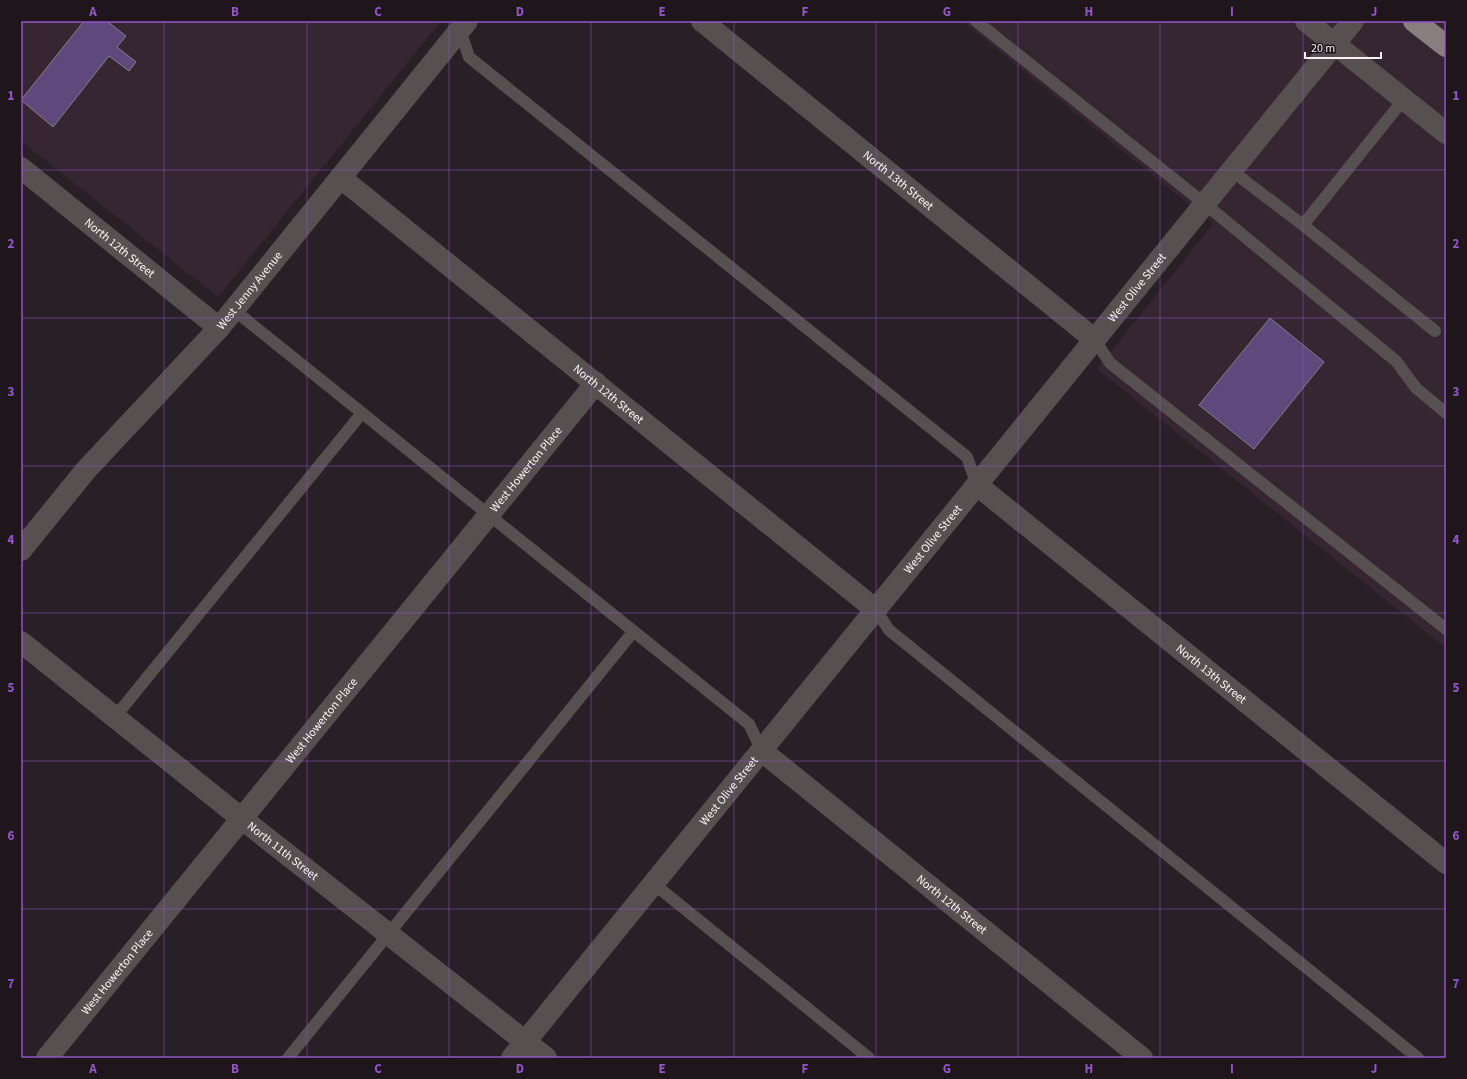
<svg xmlns="http://www.w3.org/2000/svg" width="1467" height="1079" font-family="'Source Sans 3',sans-serif">
<style>
.built{fill:#352631}
.building{fill:#5e487c;stroke:#837e8a}
.lines{fill:none;stroke-linecap:round;stroke-linejoin:round}
.service{stroke:#565050;stroke-width:12}
.minor{stroke:#565050;stroke-width:22}
.primary{stroke:#8a7d7d;stroke-width:22}
.grid{fill:none;stroke:#9454ca;stroke-width:1;stroke-opacity:0.55}
.labels{text-anchor:middle;dominant-baseline:central;stroke-width:3;stroke-linejoin:round;paint-order:stroke}
.street-label{font-size:12px;fill:#f9f2f7;stroke:#1f161c}
.neatline{fill:none;stroke:#9454ca;stroke-width:1.5}
.grid-label{font-size:13px;text-anchor:middle;font-weight:bold;fill:#9454ca}
</style>
<rect width="100%" height="100%" fill="#291f26"/>
<path class="built" d="M 21,21 L 441,21 L 218,297 L 21,141 Z
M 962,21 L 1446,21 L 1446,648 L 1097,369 L 1213,224 Z"/>
<path class="building" d="M 84,21 L 107,21 L 126,36 L 117,47 L 136,62 L 129,71 L 109,56 L 53,127 L 21,100 Z
M 1270,318 L 1324,362 L 1254,449 L 1199,405 Z"/>
<g class="lines">
<path class="service" d="M 976,21 L 1205,204 L 1396,361 L 1416,388 L 1446,413
M 460,30 L 469,57 L 967,457 L 977,485
M 1232,171 L 1303,225 L 1404,99
M 1303,225 L 1435,331
M 234,310 L 749,724 L 762,751
M 1095,340 L 1110,363 L 1446,629
M 876,610 L 889,630 L 1418,1058
M 115,717 L 362,413
M 654,884 L 869,1058
M 288,1058 L 633,632"/>
<g class="minor">
<path id="s1" d="M 702,21 L 1095,340"/>
<path d="M 1306,21 L 1446,133"/>
<path id="s2" d="M 21,168 L 219,328"/>
<path id="s3" d="M 341,178 L 876,610"/>
<path id="s4" d="M 977,485 L 1446,863"/>
<path id="s5" d="M 21,550 L 86,470 L 219,328 L 467,21"/>
<path id="s6" d="M 21,642 L 241,818 L 546,1058"/>
<path id="s7" d="M 762,751 L 1142,1058"/>
<path id="s8" d="M 47,1058 L 596,383"/>
<path id="s9" d="M 512,1058 L 1353,21"/>
</g>
<path class="primary" d="M 1414,21 L 1446,46"/>
</g>
<path class="grid" d="M 164,21 L 164,1058M 307,21 L 307,1058M 449,21 L 449,1058M 591,21 L 591,1058M 734,21 L 734,1058M 876,21 L 876,1058M 1018,21 L 1018,1058M 1160,21 L 1160,1058M 1303,21 L 1303,1058M 21,170 L 1446,170M 21,318 L 1446,318M 21,466 L 1446,466M 21,613 L 1446,613M 21,761 L 1446,761M 21,909 L 1446,909"/>
<g class="labels">
<g class="street-label">
<text stroke="none"><textPath href="#s1" startOffset="253">North 13th Street</textPath></text>
<text stroke="none"><textPath href="#s2" startOffset="127">North 12th Street</textPath></text>
<text stroke="none"><textPath href="#s9" startOffset="992">West Olive Street</textPath></text>
<text stroke="none"><textPath href="#s5" startOffset="346">West Jenny Avenue</textPath></text>
<text stroke="none"><textPath href="#s3" startOffset="344">North 12th Street</textPath></text>
<text stroke="none"><textPath href="#s8" startOffset="759">West Howerton Place</textPath></text>
<text stroke="none"><textPath href="#s9" startOffset="668">West Olive Street</textPath></text>
<text stroke="none"><textPath href="#s4" startOffset="301">North 13th Street</textPath></text>
<text stroke="none"><textPath href="#s8" startOffset="435">West Howerton Place</textPath></text>
<text stroke="none"><textPath href="#s9" startOffset="344">West Olive Street</textPath></text>
<text stroke="none"><textPath href="#s6" startOffset="335">North 11th Street</textPath></text>
<text stroke="none"><textPath href="#s7" startOffset="244">North 12th Street</textPath></text>
<text stroke="none"><textPath href="#s8" startOffset="111">West Howerton Place</textPath></text>
</g>
</g>
<rect width="1467" height="1079" fill="none" stroke="#1f161c" stroke-width="44"/>
<path d="M1305 52v6h76v-6" fill="none" stroke="#f9f2f7" stroke-width="2"/>
<text x="1311" y="52" font-size="12" fill="#f9f2f7" stroke="#1f161c" stroke-width="3" paint-order="stroke">20 m</text>
<rect x="22" y="22" width="1423" height="1035" class="neatline"/>
<g class="grid-label">
<text x="93" y="16">A</text>
<text x="235" y="16">B</text>
<text x="378" y="16">C</text>
<text x="520" y="16">D</text>
<text x="662" y="16">E</text>
<text x="805" y="16">F</text>
<text x="947" y="16">G</text>
<text x="1089" y="16">H</text>
<text x="1232" y="16">I</text>
<text x="1374" y="16">J</text>
<text x="11" y="100">1</text>
<text x="1456" y="100">1</text>
<text x="11" y="248">2</text>
<text x="1456" y="248">2</text>
<text x="11" y="396">3</text>
<text x="1456" y="396">3</text>
<text x="11" y="544">4</text>
<text x="1456" y="544">4</text>
<text x="11" y="692">5</text>
<text x="1456" y="692">5</text>
<text x="11" y="840">6</text>
<text x="1456" y="840">6</text>
<text x="11" y="988">7</text>
<text x="1456" y="988">7</text>
<text x="93" y="1073">A</text>
<text x="235" y="1073">B</text>
<text x="378" y="1073">C</text>
<text x="520" y="1073">D</text>
<text x="662" y="1073">E</text>
<text x="805" y="1073">F</text>
<text x="947" y="1073">G</text>
<text x="1089" y="1073">H</text>
<text x="1232" y="1073">I</text>
<text x="1374" y="1073">J</text>
</g>
</svg>
